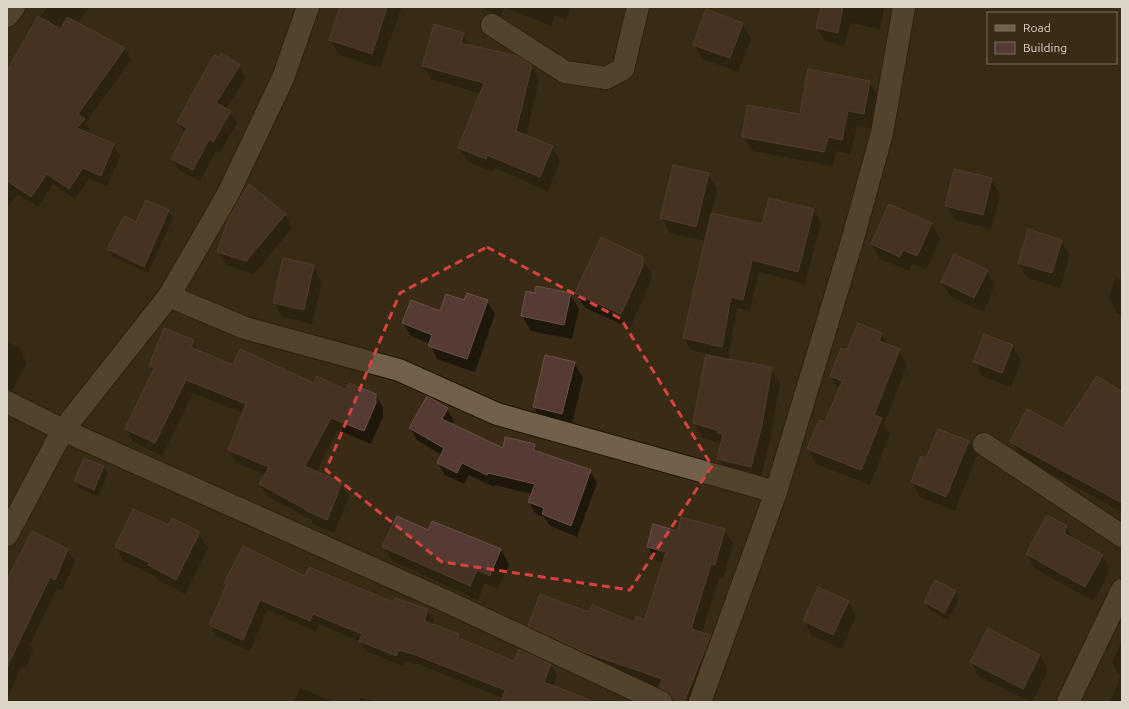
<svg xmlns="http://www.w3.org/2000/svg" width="1129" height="709" font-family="Ubuntu,sans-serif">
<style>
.shadow{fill:#0007}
.building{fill:#553b33;stroke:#6b5048}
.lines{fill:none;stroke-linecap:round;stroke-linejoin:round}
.minor-casing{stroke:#201301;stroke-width:24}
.minor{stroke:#71614b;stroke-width:22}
.marked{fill:none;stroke:#d74240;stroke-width:3;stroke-dasharray:8 5;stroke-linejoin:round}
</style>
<rect width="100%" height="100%" fill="#392b16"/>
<path class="shadow" d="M 47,7 L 90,7 L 78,23 L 125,48 L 131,59 L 86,123 L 90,130 L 87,134 L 114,145 L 120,156 L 107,186 L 89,178 L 75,199 L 53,184 L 38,207 L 17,194 L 7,208 L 7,73 L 35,24 Z
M 341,7 L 402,7 L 380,68 L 339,55 L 330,40 Z
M 478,7 L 571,7 L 566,20 L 555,15 L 551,26 L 505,7 L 501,16 Z
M 819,7 L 884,7 L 880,29 L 850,23 L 845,46 L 825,41 L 817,28 L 821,11 Z
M 742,24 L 751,39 L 738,72 L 703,59 L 694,44 Z
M 463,34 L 470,46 L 531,66 L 539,80 L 526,136 L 552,147 L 560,161 L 548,191 L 495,168 L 493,172 L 467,161 L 459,148 L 481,94 L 431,79 L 423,66 Z
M 239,66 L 246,77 L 226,109 L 230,112 L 237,123 L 220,153 L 216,151 L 200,181 L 179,170 L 172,159 L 185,134 L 179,122 Z
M 869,82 L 878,96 L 872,128 L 857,126 L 850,154 L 836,151 L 833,166 L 752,151 L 743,136 L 801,115 Z
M 708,174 L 717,189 L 711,214 L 763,225 L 814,210 L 821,222 L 805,284 L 759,272 L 750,311 L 737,308 L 728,360 L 771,368 L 780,383 L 770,440 L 760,481 L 727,473 L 718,459 L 722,444 L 702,438 L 694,423 L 717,356 L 691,350 L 684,338 L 705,241 L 670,233 L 662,218 Z
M 991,179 L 1000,194 L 991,229 L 955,220 L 946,205 Z
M 890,205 L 932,224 L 940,239 L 926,270 L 912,264 L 909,271 L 880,259 L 872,244 Z
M 168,211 L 173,218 L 148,273 L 113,257 L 109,249 L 136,223 Z
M 285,214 L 292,228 L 254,274 L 226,265 L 218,251 Z
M 1061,241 L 1070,256 L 1060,288 L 1027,278 L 1019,263 Z
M 642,258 L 651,273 L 651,281 L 630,328 L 585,308 L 576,293 Z
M 313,266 L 322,281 L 312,324 L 282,317 L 274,302 Z
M 987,271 L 995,286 L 983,312 L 951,297 L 942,282 Z
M 1115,278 L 1122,280 L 1122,315 L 1117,313 L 1109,298 Z
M 536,294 L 570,294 L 579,309 L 572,339 L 531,331 L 522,316 Z
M 487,301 L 495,314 L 475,372 L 437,359 L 430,344 L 411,336 L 403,323 Z
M 881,334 L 888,345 L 899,350 L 907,365 L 884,424 L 890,434 L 870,485 L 816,464 L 808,449 L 826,423 L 839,390 L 831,376 L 848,352 Z
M 193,341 L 199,352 L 234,366 L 347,391 L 375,394 L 383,408 L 383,417 L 371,444 L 338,430 L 316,472 L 341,484 L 349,497 L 334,533 L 313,524 L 312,520 L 268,497 L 260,484 L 265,475 L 237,463 L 229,450 L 244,413 L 193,393 L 162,456 L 133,442 L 126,429 L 153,371 L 150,366 Z
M 7,342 L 19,348 L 27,363 L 12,391 L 7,388 Z
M 1013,346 L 1021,361 L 1011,387 L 982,376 L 974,361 Z
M 574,363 L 583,378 L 571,428 L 542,422 L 534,407 Z
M 1122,393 L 1122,512 L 1019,456 L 1011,442 L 1063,429 Z
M 447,409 L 454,421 L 452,425 L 503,450 L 534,445 L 539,453 L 590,471 L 597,483 L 577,537 L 550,526 L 544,517 L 536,514 L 529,502 L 532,494 L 495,485 L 494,487 L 469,475 L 464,484 L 445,475 L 438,463 L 442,455 L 417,440 L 410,428 Z
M 969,442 L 977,456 L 955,511 L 920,497 L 912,482 L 927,460 Z
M 85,459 L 104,467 L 108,474 L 98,496 L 79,488 L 75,480 Z
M 432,523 L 501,550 L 509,564 L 498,589 L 485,583 L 478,600 L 392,561 L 383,547 L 429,531 Z
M 169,527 L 199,533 L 208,548 L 185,594 L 158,580 L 156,576 L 124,562 L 116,547 Z
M 1067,527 L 1075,541 L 1102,555 L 1110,570 L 1094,601 L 1035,569 L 1027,554 Z
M 724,530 L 733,544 L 723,579 L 719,578 L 702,633 L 710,636 L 718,651 L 698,702 L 669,702 L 537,640 L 529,626 L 590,613 L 635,623 L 645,621 L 663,563 L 656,561 L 648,547 L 678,532 Z
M 33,532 L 68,550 L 75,562 L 62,591 L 57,588 L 30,645 L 33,650 L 25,668 L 21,667 L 7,700 L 7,582 Z
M 305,578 L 394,603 L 427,610 L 434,621 L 432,625 L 459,635 L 462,641 L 515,662 L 551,665 L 557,676 L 547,702 L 502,702 L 503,698 L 420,665 L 405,661 L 403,666 L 367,652 L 361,642 L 319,624 L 316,631 L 267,610 L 250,651 L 217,637 L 211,625 L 227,586 L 225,583 Z
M 955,592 L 959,599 L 948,620 L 929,609 L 925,602 Z
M 848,601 L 856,616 L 842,649 L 812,636 L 804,621 Z
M 1122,641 L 1122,702 L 1110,702 L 1120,677 L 1112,662 Z
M 1040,655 L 1048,670 L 1032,702 L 979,677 L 971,662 Z
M 300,688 L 334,702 L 294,702 Z
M 360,698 L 378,702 L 359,702 Z"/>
<path class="building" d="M 340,7 L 387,7 L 372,54 L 329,40 Z
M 821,7 L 843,7 L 838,33 L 816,28 Z
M 706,9 L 743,23 L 730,58 L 693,45 Z
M 38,16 L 61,29 L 67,17 L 125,48 L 78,114 L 85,119 L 77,128 L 114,144 L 101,176 L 83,168 L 69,189 L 47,174 L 31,197 L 7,181 L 7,71 Z
M 434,24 L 464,33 L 461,43 L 517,56 L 532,65 L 516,131 L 553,146 L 540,177 L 487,155 L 486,159 L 458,148 L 484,83 L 422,66 Z
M 221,53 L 240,65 L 216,103 L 231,111 L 213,142 L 209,139 L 193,170 L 171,159 L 187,128 L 177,122 L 214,55 L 219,57 Z
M 808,69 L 870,81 L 864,114 L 848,111 L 842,140 L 828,137 L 824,152 L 742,137 L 747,105 L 800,114 Z
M 673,165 L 709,173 L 696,227 L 660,218 Z
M 954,169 L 992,178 L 983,215 L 945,206 Z
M 249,184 L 286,214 L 246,261 L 217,252 L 229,217 Z
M 769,198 L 814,209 L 798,272 L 752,260 L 743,300 L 731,297 L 722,347 L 683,338 L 711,213 L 762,224 Z
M 146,200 L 169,210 L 144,267 L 107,249 L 124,216 L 136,222 Z
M 889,204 L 932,223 L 917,256 L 903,250 L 900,257 L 871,244 Z
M 1028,229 L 1062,240 L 1052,273 L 1018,263 Z
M 601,237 L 643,257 L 643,266 L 621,314 L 575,293 Z
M 954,254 L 988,270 L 974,298 L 941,282 Z
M 283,258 L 314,265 L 304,310 L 273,303 Z
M 536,286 L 571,293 L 564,325 L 521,316 L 526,291 L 535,293 Z
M 467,293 L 488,300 L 467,359 L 428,346 L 432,335 L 402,323 L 411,300 L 440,311 L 446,294 L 464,300 Z
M 858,323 L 882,333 L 879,341 L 900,349 L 874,415 L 882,418 L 861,470 L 807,449 L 819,420 L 825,422 L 842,381 L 830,376 L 841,348 L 847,350 Z
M 164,328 L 194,340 L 191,347 L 233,365 L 240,349 L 314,383 L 317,376 L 346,390 L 349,383 L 376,394 L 376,403 L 364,431 L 331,418 L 305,466 L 342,483 L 327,520 L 305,510 L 305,509 L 259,484 L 269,467 L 228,450 L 246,404 L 186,380 L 155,443 L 125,429 L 154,368 L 149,366 Z
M 984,334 L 1013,345 L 1002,373 L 973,362 Z
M 545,355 L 575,362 L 562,414 L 533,407 Z
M 706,355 L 772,367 L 762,425 L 751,467 L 717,459 L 723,434 L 718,433 L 719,431 L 693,423 Z
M 1097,376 L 1122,392 L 1122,503 L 1010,442 L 1027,409 L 1063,428 Z
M 427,396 L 448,408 L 442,419 L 503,448 L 505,437 L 535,444 L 534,450 L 591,470 L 571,526 L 542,514 L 544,508 L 528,502 L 535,484 L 488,473 L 487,475 L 462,463 L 457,473 L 437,463 L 444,448 L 409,428 Z
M 938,429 L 969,441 L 946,497 L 911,482 L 921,456 L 926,458 Z
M 84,458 L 104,466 L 94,490 L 74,481 Z
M 133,509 L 169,525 L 172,518 L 200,532 L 176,580 L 148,565 L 150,563 L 115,547 Z
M 1047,515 L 1067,526 L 1064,533 L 1103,555 L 1085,587 L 1026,554 Z
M 397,516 L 428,530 L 432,521 L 501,549 L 490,576 L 477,570 L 470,586 L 382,547 Z
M 681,517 L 725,529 L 715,565 L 711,564 L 691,629 L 711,635 L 684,702 L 673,702 L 671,695 L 659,687 L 662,679 L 584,652 L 528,626 L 540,594 L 589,612 L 592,605 L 634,622 L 636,616 L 645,619 L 666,552 L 647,547 L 653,524 L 678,531 Z
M 32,531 L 68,549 L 55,580 L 50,577 L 7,667 L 7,580 Z
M 243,546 L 305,576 L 309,567 L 393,602 L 395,598 L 428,609 L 424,621 L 459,634 L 458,638 L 514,661 L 519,649 L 551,664 L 544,682 L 590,700 L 590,702 L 501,702 L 505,690 L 413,654 L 399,650 L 396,656 L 359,641 L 362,634 L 313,614 L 310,621 L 260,600 L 243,640 L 209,625 L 227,584 L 224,583 Z
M 935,580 L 956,591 L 944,613 L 924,602 Z
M 818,587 L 849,601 L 833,635 L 803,621 Z
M 988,628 L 1040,655 L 1023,689 L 970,662 Z"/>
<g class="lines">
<defs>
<path id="minor" d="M 7,16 L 14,7
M 492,25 L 565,72 L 606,78 L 623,69 L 638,7
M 169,296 L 245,328 L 399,370 L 497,414 L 776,492
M 7,402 L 63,430 L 450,603 L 661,702
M 984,444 L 1122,536
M 7,535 L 63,430 L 169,296 L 228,194 L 283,78 L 308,7
M 700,702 L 776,492 L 853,238 L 882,133 L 904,7
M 1068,702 L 1122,590"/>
</defs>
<use href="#minor" class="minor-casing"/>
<use href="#minor" class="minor"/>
</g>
<path d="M0 0H1129V709H0ZM 487,247 L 621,319 L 712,466 L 630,590 L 442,562 L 326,470 L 400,293 Z" fill="#392b16" fill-opacity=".55" fill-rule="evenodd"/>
<path class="marked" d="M 487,247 L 621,319 L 712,466 L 630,590 L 442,562 L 326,470 L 400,293 Z"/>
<rect width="1129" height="709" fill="none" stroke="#ded5c9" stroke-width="16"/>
<rect x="987" y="12" width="130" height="52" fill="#392b16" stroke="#7b6f5e"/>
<rect x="995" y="25" width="20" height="6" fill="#71614b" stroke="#7b6f5e"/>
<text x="1023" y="32" font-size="12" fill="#ded5c9">Road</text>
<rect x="995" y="42" width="20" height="12" fill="#553b33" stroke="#7b6f5e"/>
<text x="1023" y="52" font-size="12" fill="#ded5c9">Building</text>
</svg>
